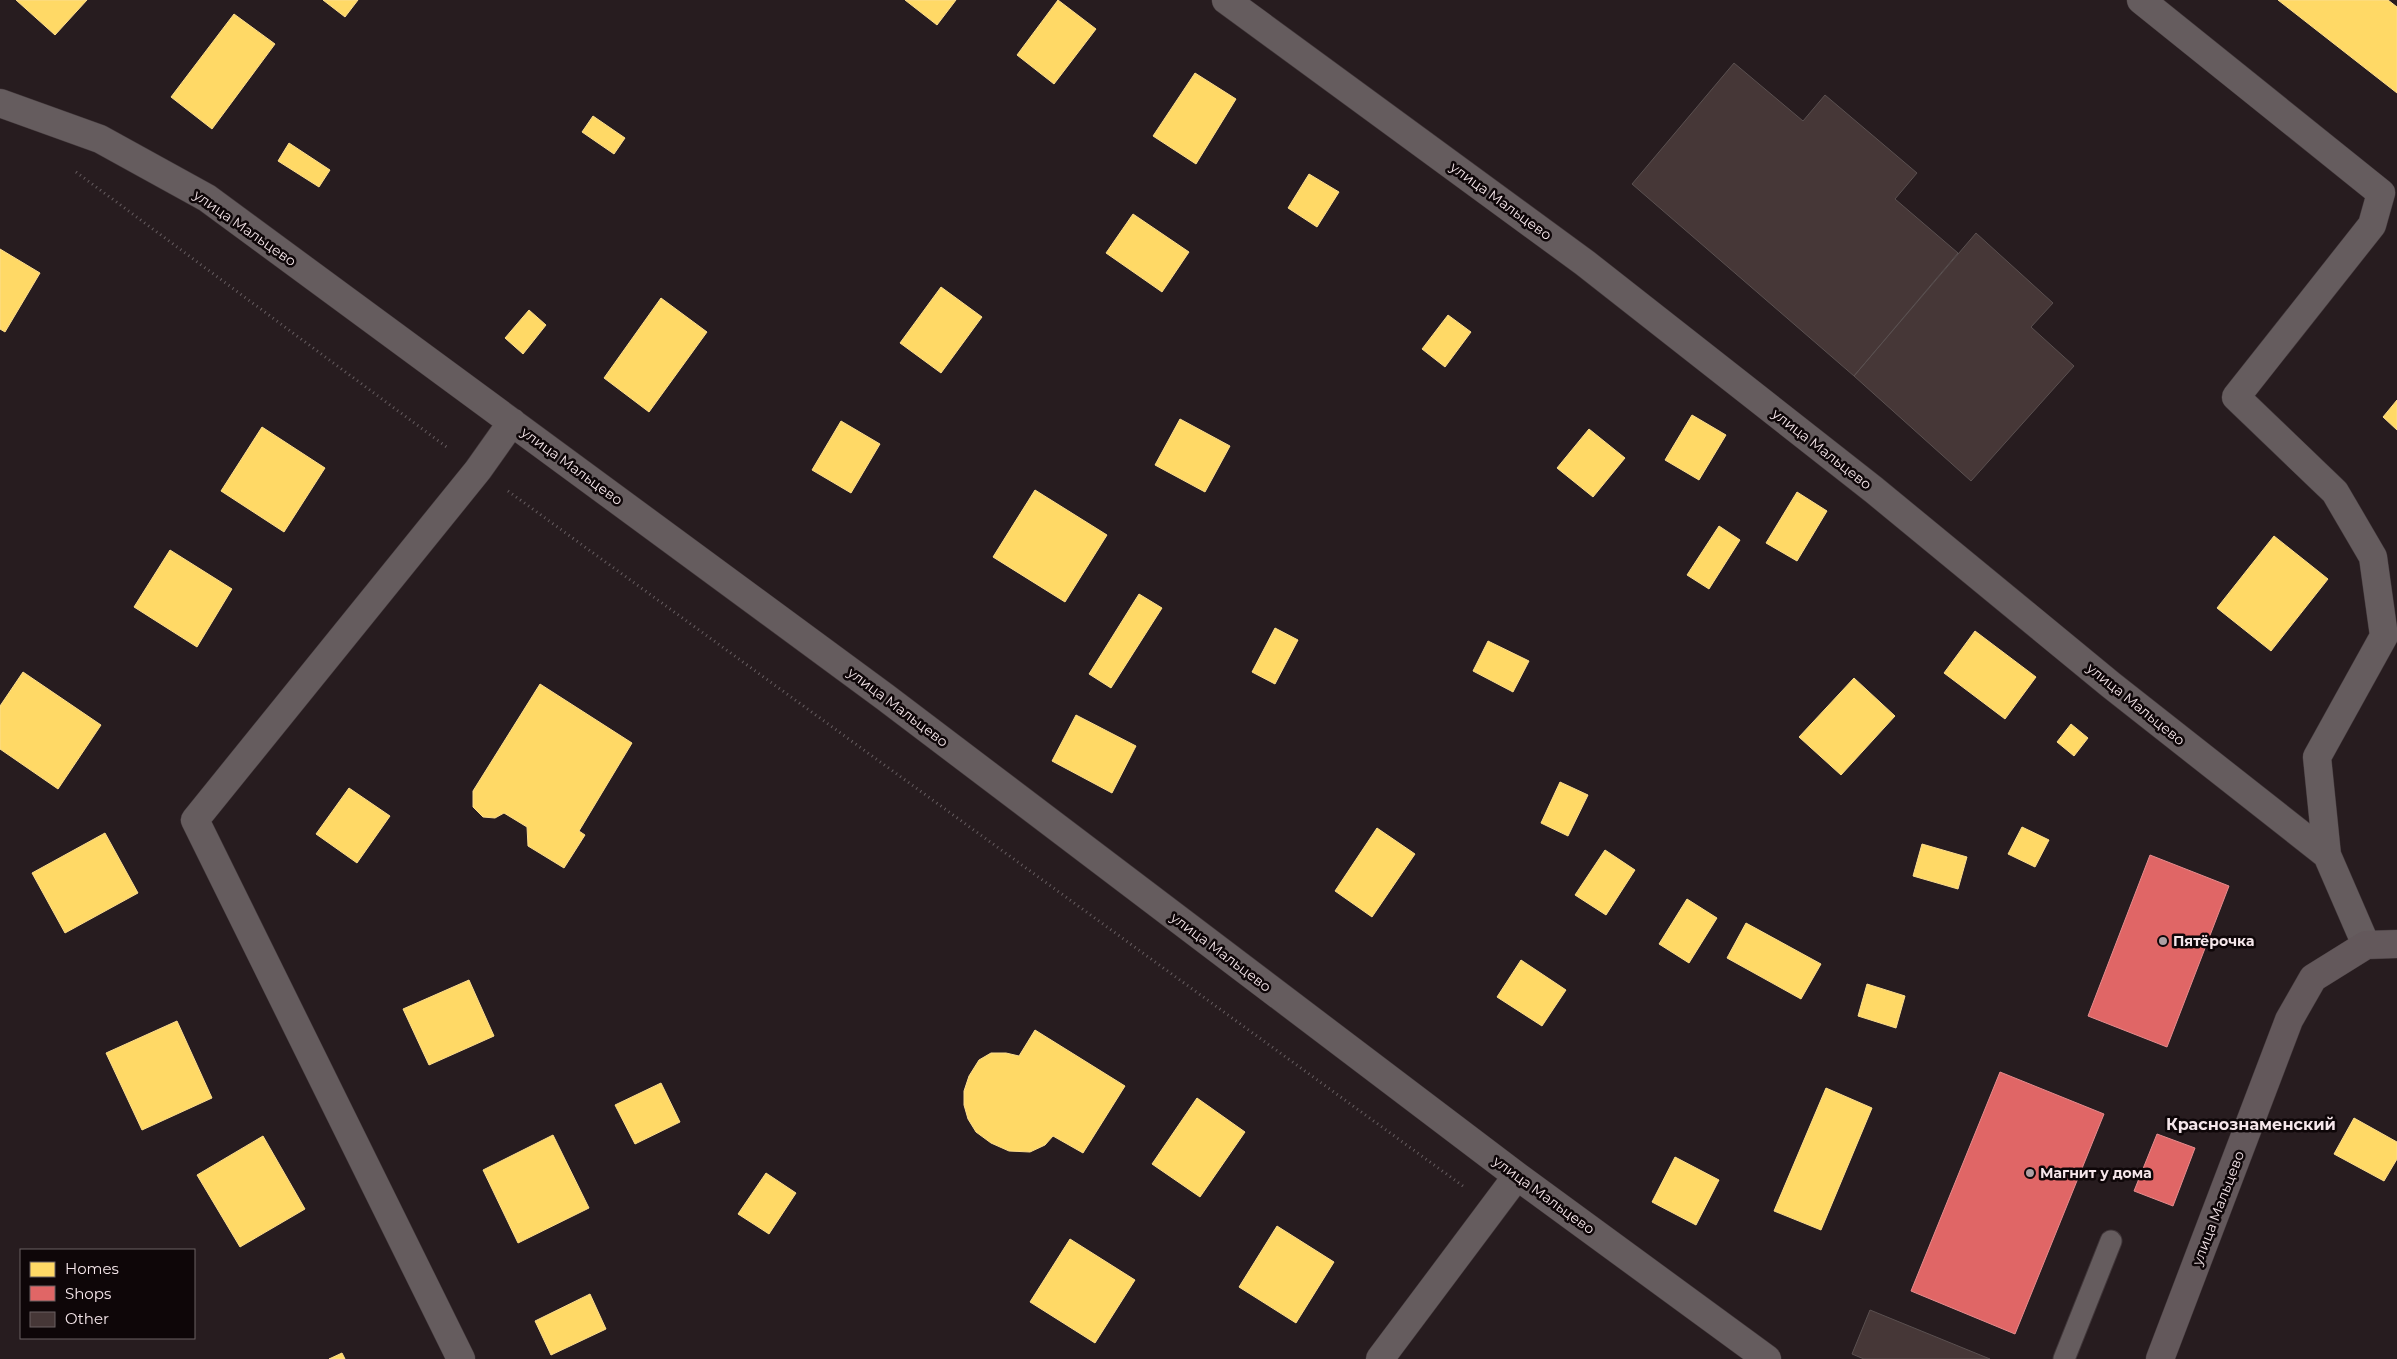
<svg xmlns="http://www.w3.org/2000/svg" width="2397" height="1359" font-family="Montserrat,sans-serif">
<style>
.homes{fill:#ffd966;stroke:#fcdd8e}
.shops{fill:#e06666;stroke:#e68c8e}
.building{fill:#463737;stroke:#5a5050}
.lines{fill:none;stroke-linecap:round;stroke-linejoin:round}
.lane-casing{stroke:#41373a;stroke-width:23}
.street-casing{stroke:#41373a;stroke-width:29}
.secondary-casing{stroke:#41373a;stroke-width:29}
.path{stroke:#665d60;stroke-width:3;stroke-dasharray:1 4;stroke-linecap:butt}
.lane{stroke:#655c5e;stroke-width:21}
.street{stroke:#655c5e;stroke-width:28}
.secondary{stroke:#63585b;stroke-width:28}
.poi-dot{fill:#ad9fa3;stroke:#0e0608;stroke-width:2}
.labels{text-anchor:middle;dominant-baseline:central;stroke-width:5;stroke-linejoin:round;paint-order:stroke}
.street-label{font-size:14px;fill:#f5e6ea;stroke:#0e0608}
.poi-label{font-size:14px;font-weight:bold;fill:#f5e6ea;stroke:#0e0608;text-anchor:start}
.quarter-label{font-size:16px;font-weight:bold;fill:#f5e6ea;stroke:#0e0608}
</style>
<rect width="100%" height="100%" fill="#271c1f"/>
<path class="homes" d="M 16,0 L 87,0 L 55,35 Z
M 323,0 L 358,0 L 345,17 Z
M 905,0 L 956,0 L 937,25 Z
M 1058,0 L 1096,29 L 1054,84 L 1017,55 Z
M 2278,0 L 2388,0 L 2397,7 L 2397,93 Z
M 234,14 L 275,44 L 212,129 L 171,97 Z
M 1195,73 L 1236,99 L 1196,164 L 1153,136 Z
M 593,116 L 625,138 L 614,154 L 582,132 Z
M 289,143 L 330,170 L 319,187 L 278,161 Z
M 1309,174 L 1339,192 L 1317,227 L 1288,208 Z
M 1133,214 L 1189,252 L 1162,292 L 1106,253 Z
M 0,249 L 40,273 L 5,332 L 0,329 Z
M 941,287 L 982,317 L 941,373 L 900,343 Z
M 661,298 L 707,332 L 649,412 L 604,378 Z
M 529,310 L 546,325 L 523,354 L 505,338 Z
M 1448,315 L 1471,332 L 1445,367 L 1422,349 Z
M 2397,400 L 2397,430 L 2383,417 Z
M 1692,415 L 1726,435 L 1699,480 L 1665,460 Z
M 1180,419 L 1230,446 L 1205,492 L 1155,465 Z
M 841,421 L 880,444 L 851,493 L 812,470 Z
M 262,427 L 325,468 L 284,532 L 221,491 Z
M 1589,429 L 1625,458 L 1593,497 L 1557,468 Z
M 1035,490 L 1107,535 L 1065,602 L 993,557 Z
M 1797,492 L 1827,511 L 1797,561 L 1766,543 Z
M 1719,526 L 1740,540 L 1709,589 L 1687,575 Z
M 2274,536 L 2328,579 L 2271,651 L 2217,608 Z
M 170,550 L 232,589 L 197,647 L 134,607 Z
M 1139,594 L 1162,608 L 1111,688 L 1089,674 Z
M 1275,628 L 1298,640 L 1275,684 L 1252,672 Z
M 1975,631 L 2036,677 L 2005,719 L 1944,673 Z
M 1488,641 L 1529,661 L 1513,692 L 1473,671 Z
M 23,672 L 101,725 L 58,789 L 0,749 L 0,706 Z
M 1854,678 L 1895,716 L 1841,775 L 1799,737 Z
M 540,684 L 632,743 L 579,831 L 585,835 L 564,868 L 528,846 L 527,827 L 504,813 L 495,818 L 483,817 L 473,807 L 473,791 Z
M 1076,715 L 1136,746 L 1112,793 L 1052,761 Z
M 2071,724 L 2088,738 L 2074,756 L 2057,742 Z
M 1560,782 L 1588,795 L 1568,836 L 1541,823 Z
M 349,788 L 390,816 L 357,863 L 316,834 Z
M 2022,827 L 2049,840 L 2035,867 L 2008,854 Z
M 1377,828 L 1415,854 L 1372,917 L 1335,891 Z
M 105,833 L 138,893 L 65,933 L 32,873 Z
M 1922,844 L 1967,857 L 1958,889 L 1913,876 Z
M 1605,850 L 1635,870 L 1606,915 L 1575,895 Z
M 1687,899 L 1717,918 L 1689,963 L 1659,944 Z
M 1746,923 L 1821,964 L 1801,999 L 1727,958 Z
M 1521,960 L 1566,990 L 1542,1026 L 1497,997 Z
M 469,980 L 494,1036 L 429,1065 L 403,1009 Z
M 1867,984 L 1905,996 L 1896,1028 L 1858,1016 Z
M 177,1021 L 212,1098 L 142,1130 L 106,1053 Z
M 1035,1030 L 1125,1086 L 1083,1153 L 1053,1136 L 1045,1145 L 1030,1152 L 1009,1151 L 991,1143 L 976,1132 L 968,1119 L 964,1105 L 964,1091 L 969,1076 L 979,1060 L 991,1053 L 1006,1053 L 1019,1056 Z
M 661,1083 L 680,1122 L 635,1144 L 615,1105 Z
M 1826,1088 L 1872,1108 L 1821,1230 L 1774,1211 Z
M 1197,1098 L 1245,1132 L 1200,1197 L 1152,1164 Z
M 2354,1118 L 2397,1142 L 2397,1159 L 2384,1181 L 2334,1154 Z
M 553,1135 L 589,1208 L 518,1243 L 483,1170 Z
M 263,1136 L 305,1209 L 240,1247 L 197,1175 Z
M 1675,1157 L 1719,1180 L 1696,1225 L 1652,1202 Z
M 766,1173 L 796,1193 L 769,1234 L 738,1214 Z
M 1277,1226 L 1334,1262 L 1296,1323 L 1239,1287 Z
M 1070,1239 L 1135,1280 L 1095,1343 L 1030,1302 Z
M 590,1294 L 606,1329 L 551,1355 L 535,1321 Z
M 342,1353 L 345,1359 L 329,1359 Z"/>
<path class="shops" d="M 2150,855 L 2229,886 L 2167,1047 L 2088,1016 Z
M 2000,1072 L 2104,1114 L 2015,1334 L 1911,1291 Z
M 2157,1134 L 2195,1148 L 2173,1206 L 2134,1191 Z"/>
<path class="building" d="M 1734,63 L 1803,121 L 1825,95 L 1917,173 L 1895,199 L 1958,253 L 1854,376 L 1632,184 Z
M 1976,233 L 2053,303 L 2031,327 L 2074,366 L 1971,481 L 1854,376 Z
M 1870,1310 L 1990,1359 L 1864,1359 L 1852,1354 Z"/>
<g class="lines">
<defs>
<path id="lane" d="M 2064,1359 L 2111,1241"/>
<path id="street" d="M 1226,0 L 1585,263 L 1874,490 L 2111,685 L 2327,855 L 2366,945
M 2141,0 L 2381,193 L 2372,225 L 2236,397 L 2335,492 L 2373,557 L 2384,636 L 2317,757 L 2327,855
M 0,103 L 100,139 L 207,198 L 885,697 L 1517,1176 L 1767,1359
M 461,1359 L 195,820 L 478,470 L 512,422
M 1380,1359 L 1517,1176"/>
<path id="secondary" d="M 2160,1359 L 2289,1020 L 2313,978 L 2366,945 L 2397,944"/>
</defs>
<use href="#lane" class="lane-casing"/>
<use href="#street" class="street-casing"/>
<use href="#secondary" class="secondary-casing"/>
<path class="path" d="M 76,172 L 448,448
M 508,491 L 1463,1186"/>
<use href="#lane" class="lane"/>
<use href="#street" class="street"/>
<use href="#secondary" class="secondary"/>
</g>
<g class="poi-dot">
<circle cx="2163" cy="941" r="5"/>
<circle cx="2030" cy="1173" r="5"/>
</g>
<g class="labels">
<g class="street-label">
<text transform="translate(1501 201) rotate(36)">улица Мальцево</text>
<text transform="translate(245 228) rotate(35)">улица Мальцево</text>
<text transform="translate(1822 449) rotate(38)">улица Мальцево</text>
<text transform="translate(572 466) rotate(36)">улица Мальцево</text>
<text transform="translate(2136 704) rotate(39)">улица Мальцево</text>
<text transform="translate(898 707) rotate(37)">улица Мальцево</text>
<text transform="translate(1221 952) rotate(37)">улица Мальцево</text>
<text transform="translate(1544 1195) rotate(36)">улица Мальцево</text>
<text transform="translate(2218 1208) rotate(-69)">улица Мальцево</text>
</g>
<g class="poi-label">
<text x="2173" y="941">Пятёрочка</text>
<text x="2040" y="1173">Магнит у дома</text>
</g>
<g class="quarter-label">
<text x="2251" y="1124">Краснознаменский</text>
</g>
</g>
<rect x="20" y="1249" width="175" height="90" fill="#0e0608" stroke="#6a6062"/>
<rect x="30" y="1262" width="25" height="15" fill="#ffd966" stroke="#6a6062"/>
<text x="65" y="1274" font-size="15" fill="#f5e6ea">Homes</text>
<rect x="30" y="1286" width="25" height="15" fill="#e06666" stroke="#6a6062"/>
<text x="65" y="1299" font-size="15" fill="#f5e6ea">Shops</text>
<rect x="30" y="1312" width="25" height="15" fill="#463737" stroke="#6a6062"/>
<text x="65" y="1324" font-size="15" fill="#f5e6ea">Other</text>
</svg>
